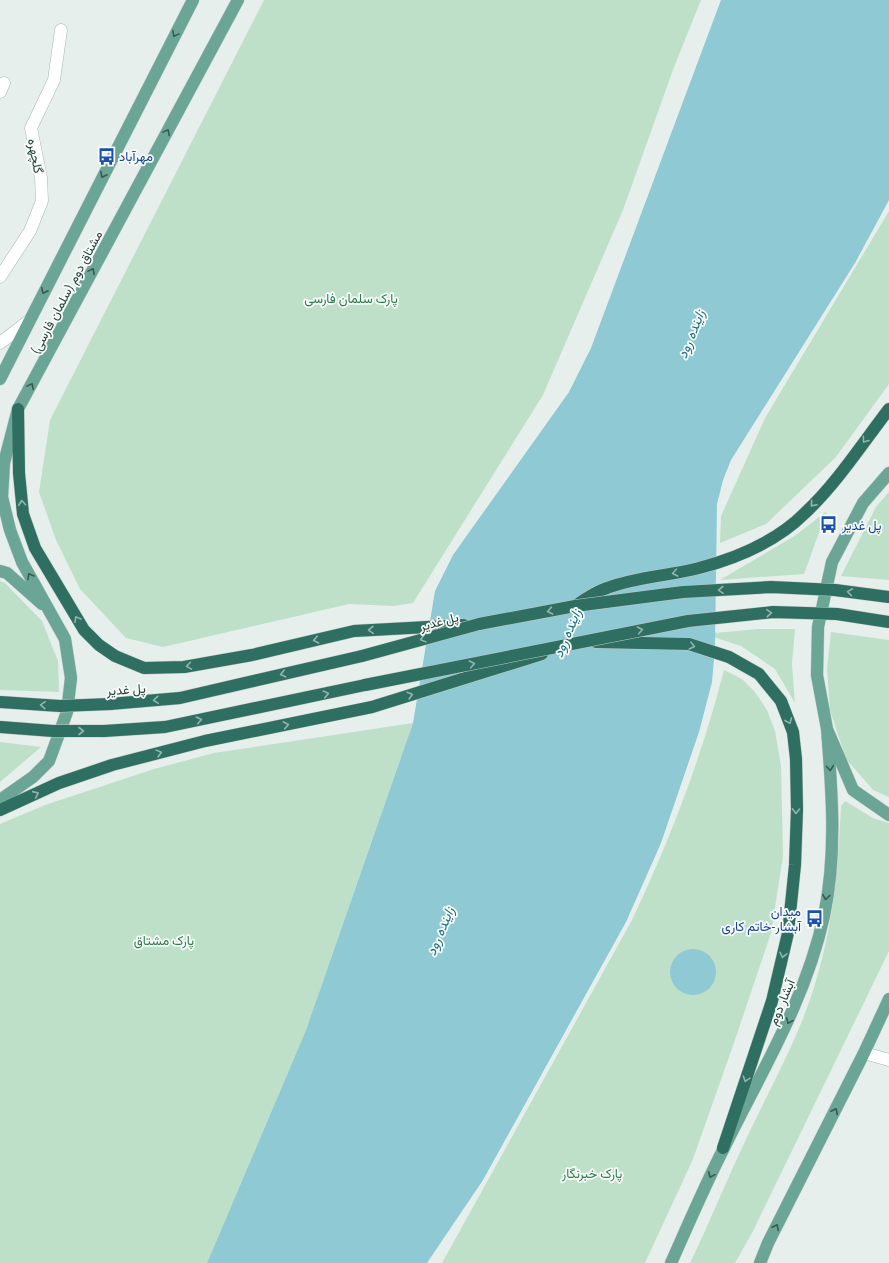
<svg xmlns="http://www.w3.org/2000/svg" width="889" height="1263" font-family="Ubuntu,Vazirmatn,sans-serif">
<style>
.green{fill:#bfe0c8}
.water{fill:#8ec9d4}
.lines{fill:none;stroke-linecap:round;stroke-linejoin:round}
.street-casing{stroke:#a8b8b2;stroke-width:13}
.secondary-casing{stroke:#a4bbb3;stroke-width:13}
.primary-casing{stroke:#c2cac8;stroke-width:13}
.highway-casing{stroke:#c2cac8;stroke-width:13}
.street{stroke:#fff;stroke-width:12}
.secondary{stroke:#fff;stroke-width:12}
.primary{stroke:#6aa596;stroke-width:12}
.highway{stroke:#2f6f62;stroke-width:12}
.highway-bridge-casing{stroke:#c2cac8;stroke-width:13;stroke-linecap:butt}
.highway-bridge{stroke:#2f6f62;stroke-width:12}
.oneway{stroke:#365b51}
.oneway2{stroke:#93b5ae}
.labels{text-anchor:middle;dominant-baseline:central;stroke-width:3.5;stroke-linejoin:round;paint-order:stroke}
.street-label{font-size:13px;fill:#24423a;stroke:#f7fbf9}
.transit-label{font-size:13px;fill:#164399;stroke:#f7fbf9;text-anchor:start}
.park-label{font-size:13px;fill:#2d7a4b;stroke:#f7fbf9}
.water-label{font-size:14px;font-style:italic;fill:#1c6f80;stroke:#f7fbf9}
</style>
<rect width="100%" height="100%" fill="#e6efeb"/>
<path class="green" d="M 264,0 L 701,0 L 674,67 L 623,210 L 543,395 L 413,603 L 394,606 L 349,604 L 163,647 L 126,638 L 80,589 L 56,540 L 39,492 L 50,420 Z
M 889,211 L 889,384 L 836,457 L 766,524 L 720,543 L 721,516 L 765,418 Z
M 889,492 L 889,580 L 841,576 L 876,507 Z
M 827,511 L 804,574 L 720,580 L 796,535 Z
M 0,581 L 5,583 L 42,621 L 58,661 L 59,692 L 0,690 Z
M 758,629 L 795,629 L 792,664 L 795,703 L 775,669 L 741,646 L 704,634 Z
M 831,632 L 889,640 L 889,797 L 873,790 L 846,759 L 830,710 L 827,669 Z
M 724,670 L 742,679 L 755,692 L 767,710 L 775,731 L 781,766 L 783,856 L 771,933 L 735,1040 L 693,1159 L 645,1263 L 442,1263 L 632,920 C 670,840 702,756 724,670 Z
M 413,723 L 306,1030 L 207,1263 L 0,1263 L 0,824 L 45,805 L 154,769 L 214,753 Z
M 0,742 L 41,747 L 0,782 Z
M 845,801 L 873,818 L 889,823 L 889,951 L 753,1231 L 735,1263 L 690,1263 C 711,1220 728,1176 749,1133 C 773,1082 802,1032 817,977 C 834,920 838,866 841,806 Z"/>
<path class="water" d="M 721,0 L 889,0 L 889,200 L 855,263 L 731,460 L 723,480 L 717,504 L 715,648 L 712,682 L 699,732 L 661,843 L 626,922 L 483,1180 L 427,1263 L 207,1263 L 306,1030 L 413,723 L 435,591 L 453,555 L 569,392 L 591,348 Z
M670 972a23 23 0 1 1 46 0a23 23 0 1 1-46 0Z"/>
<g class="lines">
<defs>
<path id="street" d="M 0,92 L 4,83
M 0,277 L 30,231 L 42,201 L 41,178 L 31,128 L 54,80 L 61,30
M 864,1053 L 889,1060"/>
<path id="secondary" d="M 0,343 L 30,320"/>
<path id="primary" d="M 0,379 L 193,0
M 889,473 L 863,503 L 832,562 L 818,627 L 817,675 L 827,729 L 853,790 L 889,815
M 0,571 L 7,573 L 42,604
M 0,800 L 33,777 L 49,761 L 67,712 L 71,678 L 65,639 L 22,562 L 10,530 L 2,497 L 4,463 L 18,409 L 238,0
M 671,1263 C 688,1225 705,1185 724,1148 C 762,1070 805,1002 824,916 C 837,854 832,791 827,729
M 760,1263 L 768,1243 L 864,1053 L 889,999"/>
<path id="highway" d="M 18,409 L 19,473 L 23,514 L 35,548 L 84,630 L 99,645 L 115,656 L 144,668 L 184,667 L 252,655 L 354,631 L 464,625
M 575,606 C 585,599 595,592 607,588 C 636,577 668,576 699,568 C 737,558 776,542 805,513 C 837,483 862,444 889,409
M 596,642 L 689,644 L 729,657 L 759,674 L 781,701 L 793,732 L 796,759 L 797,809 L 795,865 L 788,933 L 772,1001 L 723,1148
M 110,704 L 180,698 L 362,656
M 104,731 L 165,727 L 365,685
M 0,810 L 59,783 L 112,765 L 205,741 L 372,707 L 542,654"/>
</defs>
<use href="#street" class="street-casing"/>
<use href="#secondary" class="secondary-casing"/>
<use href="#primary" class="primary-casing"/>
<use href="#highway" class="highway-casing"/>
<use href="#street" class="street"/>
<use href="#secondary" class="secondary"/>
<use href="#primary" class="primary"/>
<use href="#highway" class="highway"/>
<defs>
<path id="highway-bridge" d="M 362,656 L 479,624 L 575,606 L 683,592 L 771,587 L 835,590 L 889,597
M 365,685 L 688,621 L 773,612 L 837,614 L 889,622
M 0,702 L 60,706 L 110,704
M 0,727 L 53,731 L 104,731"/>
</defs>
<use href="#highway-bridge" class="highway-bridge-casing"/>
<use href="#highway-bridge" class="highway-bridge"/>
</g>
<defs><path id="oneway-chevron" d="M-2-3.5L2.5 0L-2 3.5" fill="none" stroke-width="1.6" stroke-linecap="round" stroke-linejoin="round"/></defs>
<g class="oneway">
<use href="#oneway-chevron" transform="translate(175 34) rotate(118)"/>
<use href="#oneway-chevron" transform="translate(167 132) rotate(-62)"/>
<use href="#oneway-chevron" transform="translate(103 175) rotate(117)"/>
<use href="#oneway-chevron" transform="translate(92 271) rotate(-62)"/>
<use href="#oneway-chevron" transform="translate(44 291) rotate(117)"/>
<use href="#oneway-chevron" transform="translate(31 386) rotate(-62)"/>
<use href="#oneway-chevron" transform="translate(30 576) rotate(-119)"/>
<use href="#oneway-chevron" transform="translate(830 768) rotate(85)"/>
<use href="#oneway-chevron" transform="translate(826 897) rotate(97)"/>
<use href="#oneway-chevron" transform="translate(789 1021) rotate(114)"/>
<use href="#oneway-chevron" transform="translate(835 1111) rotate(-63)"/>
<use href="#oneway-chevron" transform="translate(711 1175) rotate(114)"/>
<use href="#oneway-chevron" transform="translate(776 1227) rotate(-63)"/>
</g>
<g class="oneway2">
<use href="#oneway-chevron" transform="translate(865 440) rotate(127)"/>
<use href="#oneway-chevron" transform="translate(22 503) rotate(-95)"/>
<use href="#oneway-chevron" transform="translate(813 504) rotate(131)"/>
<use href="#oneway-chevron" transform="translate(675 573) rotate(169)"/>
<use href="#oneway-chevron" transform="translate(721 590) rotate(177)"/>
<use href="#oneway-chevron" transform="translate(850 592) rotate(-172)"/>
<use href="#oneway-chevron" transform="translate(550 611) rotate(169)"/>
<use href="#oneway-chevron" transform="translate(769 613) rotate(-4)"/>
<use href="#oneway-chevron" transform="translate(77 619) rotate(-121)"/>
<use href="#oneway-chevron" transform="translate(371 630) rotate(177)"/>
<use href="#oneway-chevron" transform="translate(640 630) rotate(-11)"/>
<use href="#oneway-chevron" transform="translate(423 639) rotate(165)"/>
<use href="#oneway-chevron" transform="translate(316 640) rotate(167)"/>
<use href="#oneway-chevron" transform="translate(692 646) rotate(14)"/>
<use href="#oneway-chevron" transform="translate(472 664) rotate(-11)"/>
<use href="#oneway-chevron" transform="translate(189 666) rotate(171)"/>
<use href="#oneway-chevron" transform="translate(283 674) rotate(167)"/>
<use href="#oneway-chevron" transform="translate(326 694) rotate(-12)"/>
<use href="#oneway-chevron" transform="translate(410 695) rotate(-17)"/>
<use href="#oneway-chevron" transform="translate(156 700) rotate(175)"/>
<use href="#oneway-chevron" transform="translate(43 705) rotate(-176)"/>
<use href="#oneway-chevron" transform="translate(199 720) rotate(-12)"/>
<use href="#oneway-chevron" transform="translate(789 721) rotate(68)"/>
<use href="#oneway-chevron" transform="translate(286 725) rotate(-11)"/>
<use href="#oneway-chevron" transform="translate(81 731)"/>
<use href="#oneway-chevron" transform="translate(159 753) rotate(-15)"/>
<use href="#oneway-chevron" transform="translate(36 794) rotate(-24)"/>
<use href="#oneway-chevron" transform="translate(796 811) rotate(91)"/>
<use href="#oneway-chevron" transform="translate(783 955) rotate(103)"/>
<use href="#oneway-chevron" transform="translate(746 1079) rotate(108)"/>
</g>
<defs>
<symbol id="bus-bare" viewBox="-9 -9 18 18"><path d="M-5-6H5V4H4V6H2V4H-2V6H-4V4H-5ZM-3.5-4V0h7V-4ZM-3.5 1.2v1.5H-2V1.2ZM2 1.2v1.5H3.5V1.2Z" fill="#1a4fb4" stroke="#f7fbf9" stroke-width="2.5" paint-order="stroke"/></symbol>
</defs>
<g fill-rule="evenodd">
<use href="#bus-bare" x="94" y="144" width="25" height="25"/>
<use href="#bus-bare" x="816" y="512" width="25" height="25"/>
<use href="#bus-bare" x="802" y="906" width="25" height="25"/>
</g>
<g class="labels">
<g class="street-label">
<text transform="translate(36 156) rotate(79)">گلچهره</text>
<text transform="translate(66 292) rotate(-62)">مشتاق دوم (سلمان فارسی)</text>
<text transform="translate(439 621) rotate(-15)">پل غدیر</text>
<text transform="translate(126 689) rotate(-4)">پل غدیر</text>
<text transform="translate(781 1002) rotate(-67)">آبشار دوم</text>
</g>
<g class="transit-label">
<text x="119" y="156">مهرآباد</text>
<text x="842" y="525">پل غدیر</text>
<text x="801" y="911" text-anchor="end">میدان<tspan x="801" dy="15">آبشار-خاتم کاری</tspan></text>
</g>
<g class="park-label">
<text x="351" y="298">پارک سلمان فارسی</text>
<text x="164" y="940">پارک مشتاق</text>
<text x="592" y="1173">پارک خبرنگار</text>
</g>
<g class="water-label">
<text transform="translate(691 334) rotate(-68)">زاینده رود</text>
<text transform="translate(567 633) rotate(-67)">زاینده رود</text>
<text transform="translate(440 931) rotate(-67)">زاینده رود</text>
</g>
</g>
</svg>
